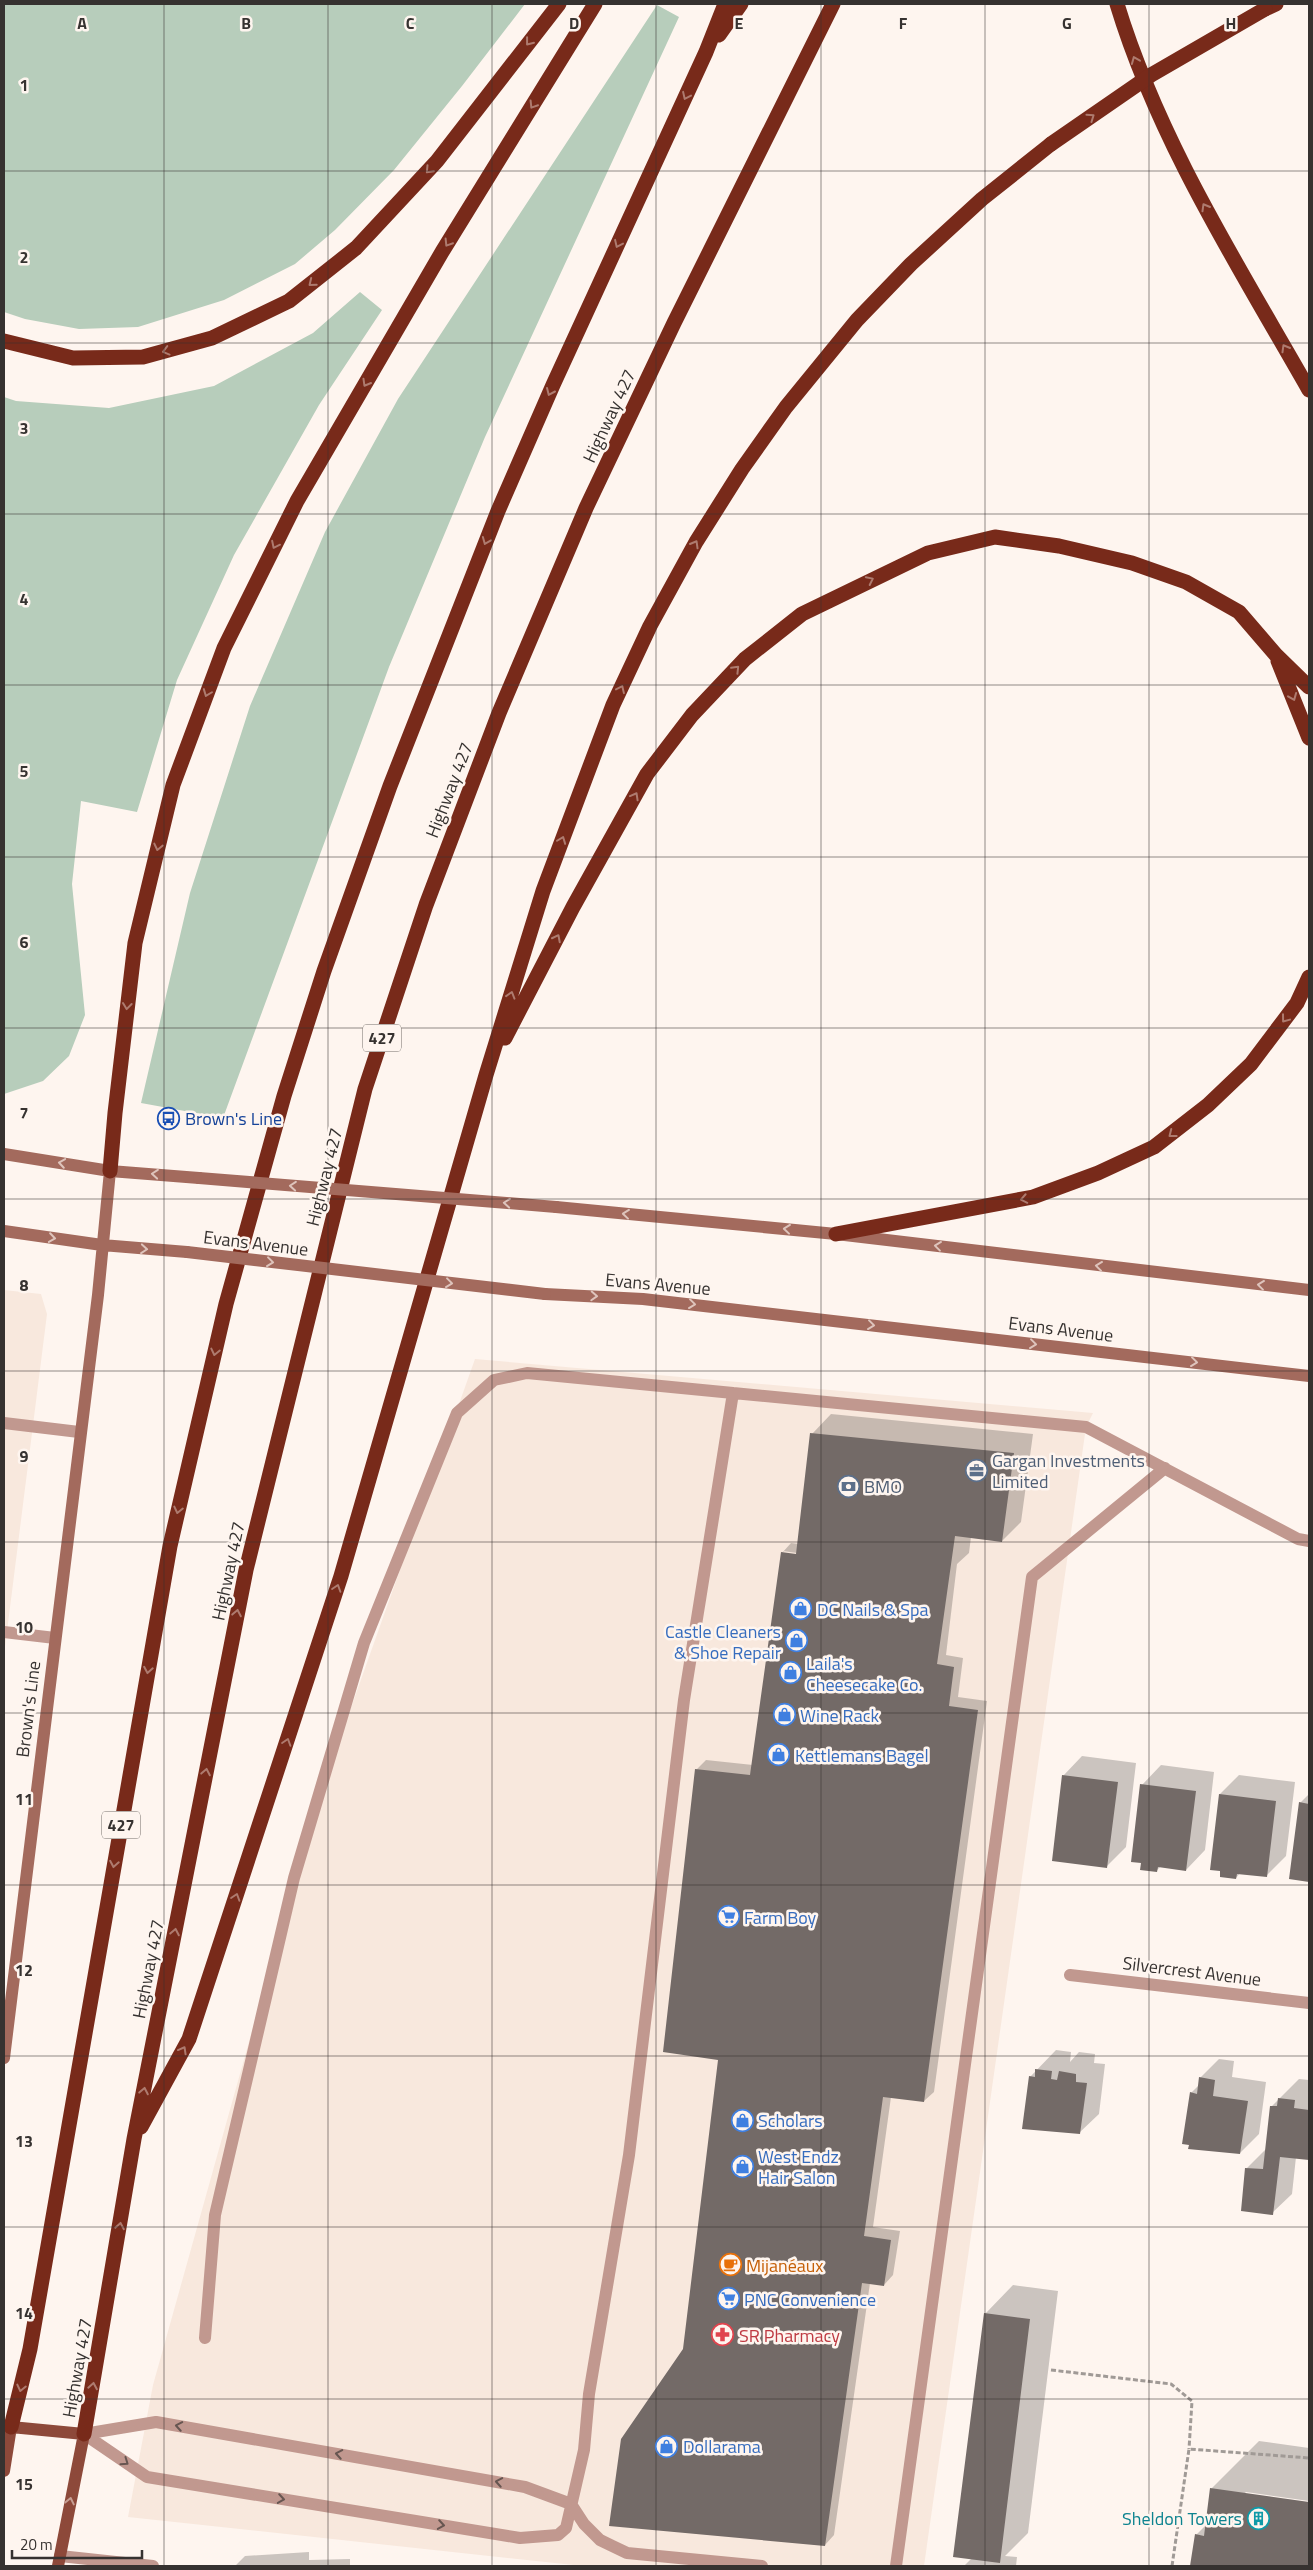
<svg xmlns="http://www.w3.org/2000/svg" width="1313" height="2570" font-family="'Titillium Web',sans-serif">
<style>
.built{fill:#f8e8dd}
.green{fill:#b7cdbb}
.shadow{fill:#0003;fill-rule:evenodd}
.building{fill:#736a67}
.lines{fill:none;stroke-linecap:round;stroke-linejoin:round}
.path{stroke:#a09a96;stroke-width:3;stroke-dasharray:5 2.5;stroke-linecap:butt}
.lane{stroke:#c1988f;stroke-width:12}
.street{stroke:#c1988f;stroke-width:12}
.secondary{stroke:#a36a5d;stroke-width:12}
.primary{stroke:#8d493a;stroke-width:12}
.highway{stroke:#782a1a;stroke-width:15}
.secondary-bridge{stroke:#a36a5d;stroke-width:12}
.highway-bridge{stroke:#782a1a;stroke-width:15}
.oneway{stroke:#ae7b6f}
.oneway2{stroke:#dec4bc}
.oneway3{stroke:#675651}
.oneway4{stroke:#c69f94}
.grid{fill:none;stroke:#363230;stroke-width:1;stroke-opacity:0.55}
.labels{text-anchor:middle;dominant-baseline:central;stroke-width:5;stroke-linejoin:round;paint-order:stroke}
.shield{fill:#fef5ef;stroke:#726c69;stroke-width:1}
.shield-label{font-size:16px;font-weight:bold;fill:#363230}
.street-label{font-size:18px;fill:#363230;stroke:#fef5ef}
.transit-label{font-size:18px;fill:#164399;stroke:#fef5ef;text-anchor:start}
.service-label{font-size:18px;fill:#4e5e75;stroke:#fef5ef;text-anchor:start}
.shop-label{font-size:18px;fill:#366cbe;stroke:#fef5ef;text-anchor:start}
.food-label{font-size:18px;fill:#c56008;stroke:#fef5ef;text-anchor:start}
.health-label{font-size:18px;fill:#be3a42;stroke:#fef5ef;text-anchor:start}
.culture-label{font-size:18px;fill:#0d838f;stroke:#fef5ef;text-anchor:end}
.grid-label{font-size:16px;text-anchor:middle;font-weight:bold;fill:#363230;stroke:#fef5ef;stroke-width:5;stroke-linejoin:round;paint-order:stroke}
</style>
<rect width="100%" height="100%" fill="#fef5ef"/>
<path class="built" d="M 4,1290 L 41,1294 L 47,1314 L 4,1655 Z
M 475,1359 L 1093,1413 L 1086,1427 L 924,2566 L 583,2566 L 128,2517 L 153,2385 L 311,1820 Z"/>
<path class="green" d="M 4,4 L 525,4 L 462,86 L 394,170 L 335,230 L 295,264 L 224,300 L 138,327 L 79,329 L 25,319 L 4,312 Z
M 657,5 L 679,17 L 485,437 L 389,667 L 223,1118 L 141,1103 L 190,893 L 250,706 L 325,532 L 398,399 Z
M 360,292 L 382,310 L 319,405 L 234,555 L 177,680 L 137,812 L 81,801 L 72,884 L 85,1015 L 69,1056 L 43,1081 L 4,1094 L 4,397 L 16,401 L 109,408 L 214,386 L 313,333 Z"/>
<path class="shadow" d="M 831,1414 L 1033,1434 L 1021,1522 L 1002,1541 L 971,1537 L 969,1553 L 957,1564 L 946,1655 L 963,1658 L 958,1697 L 987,1701 L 934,2092 L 924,2101 L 891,2097 L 873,2227 L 900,2231 L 893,2275 L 884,2285 L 870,2283 L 834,2535 L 825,2545 L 684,2349 L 719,2059 L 696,1770 L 706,1760 L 753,1765 L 782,1553 L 791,1543 L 799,1544 L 812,1434 ZM 783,1551 L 797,1553 L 797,1555 L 783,1554 Z
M 1082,1756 L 1136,1763 L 1126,1847 L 1107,1866 L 1063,1776 Z
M 1161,1765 L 1214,1772 L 1205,1850 L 1186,1870 L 1161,1866 L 1156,1871 L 1142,1785 Z
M 1239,1775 L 1295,1782 L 1286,1856 L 1266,1876 L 1240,1873 L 1236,1878 L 1220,1794 Z
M 1309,1794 L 1309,1881 L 1290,1878 L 1300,1803 Z
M 1056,2050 L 1071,2052 L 1070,2062 L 1079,2052 L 1095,2054 L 1094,2063 L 1105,2064 L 1099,2114 L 1079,2133 L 1030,2077 Z
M 1219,2059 L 1234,2061 L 1232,2077 L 1266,2082 L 1259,2134 L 1240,2153 L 1191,2093 L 1199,2085 L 1200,2078 Z
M 1299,2079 L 1309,2080 L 1309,2159 L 1296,2157 L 1292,2194 L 1272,2213 L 1247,2168 L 1267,2148 L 1271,2107 Z
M 1013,2285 L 1058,2291 L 1028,2533 L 1005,2556 L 1017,2557 L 1016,2566 L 964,2566 L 972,2558 L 985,2314 Z
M 1259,2441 L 1309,2448 L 1309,2501 L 1246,2492 L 1244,2494 L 1309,2504 L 1309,2566 L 1192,2566 L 1196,2535 L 1207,2524 L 1211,2489 Z
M 309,2552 L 309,2560 L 350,2559 L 350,2566 L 235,2566 L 245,2556 Z"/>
<path class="building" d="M 810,1433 L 1014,1453 L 1002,1542 L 955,1536 L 937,1664 L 954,1667 L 949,1706 L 978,1710 L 924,2102 L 883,2097 L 864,2236 L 891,2240 L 884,2286 L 862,2283 L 825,2546 L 609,2526 L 621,2439 L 683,2349 L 718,2060 L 663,2052 L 695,1769 L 750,1775 L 781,1552 L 796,1554 Z
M 1062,1775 L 1118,1782 L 1107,1868 L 1052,1861 Z
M 1140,1784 L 1196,1791 L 1186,1871 L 1158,1867 L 1157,1872 L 1140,1870 L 1141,1863 L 1131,1862 Z
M 1219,1794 L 1276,1801 L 1267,1877 L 1237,1874 L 1236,1879 L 1220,1877 L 1220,1871 L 1210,1870 Z
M 1299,1802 L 1309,1804 L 1309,1882 L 1289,1879 Z
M 1035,2069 L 1052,2071 L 1051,2079 L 1057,2080 L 1059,2071 L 1076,2074 L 1076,2082 L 1087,2083 L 1080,2134 L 1022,2129 L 1029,2076 L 1035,2077 Z
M 1199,2077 L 1215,2080 L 1213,2096 L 1248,2101 L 1240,2154 L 1188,2149 L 1189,2145 L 1182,2144 L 1190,2092 L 1197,2094 Z
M 1278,2098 L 1295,2100 L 1294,2108 L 1309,2110 L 1309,2160 L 1280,2157 L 1273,2215 L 1241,2211 L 1245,2168 L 1263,2169 L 1270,2106 L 1277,2106 Z
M 984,2313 L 1030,2319 L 1000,2563 L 953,2557 Z
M 1210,2488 L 1309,2502 L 1309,2566 L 1190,2566 L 1195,2534 L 1204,2536 Z"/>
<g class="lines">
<path class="path" d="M 1051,2370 L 1171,2384 L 1192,2401 L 1189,2449
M 1172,2566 L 1189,2449 L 1309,2458"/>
<path class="lane" d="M 4,1423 L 79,1432
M 4,1632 L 55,1638
M 205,2338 L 215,2215 L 294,1878 L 364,1643 L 457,1413 L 494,1380 L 527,1373 L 733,1393
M 84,2434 L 147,2477 L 520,2538 L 558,2535 L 566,2528 L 584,2450 L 589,2394 L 629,2155 L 684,1700 L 733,1393 L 1086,1427 L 1298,1539 L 1309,1541
M 84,2434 L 156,2422 L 525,2487 L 571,2504 L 584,2524 L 600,2540 L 627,2553 L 762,2566
M 60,2556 L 153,2566
M 896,2566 L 1032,1577 L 1165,1468"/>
<path class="street" d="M 1070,1975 L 1309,2003"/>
<path class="secondary" d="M 4,1154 L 110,1171 L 199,1178
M 556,1207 L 836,1234 L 1309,1290
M 4,1231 L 102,1245 L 187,1252
M 545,1294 L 643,1299 L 1309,1376
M 4,2058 L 98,1295 L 110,1171"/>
<path class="primary" d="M 4,2471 L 11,2427 L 84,2434 L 58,2566"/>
<path class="highway" d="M 1117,4 C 1159,142 1238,265 1309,390
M 1265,9 L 1276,4
M 719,35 L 741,4
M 4,341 L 73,358 L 143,357 L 212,338 L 289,301 L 356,248 L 437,161 L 559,4
M 1278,661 L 1309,738
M 505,1038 L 573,907 L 647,774 L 692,715 L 745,659 L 802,614 L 928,553 L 995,537 L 1059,546 L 1132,563 L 1186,582 L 1239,612 L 1276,655 L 1309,687
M 110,1171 L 115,1113 L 135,943 L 173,785 L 224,648 L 297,501 L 442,252 L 595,4
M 836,1234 L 1033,1197 L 1098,1173 L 1154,1147 L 1208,1105 L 1251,1064 L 1297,1003 L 1309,977
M 141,2127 L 189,2039 L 341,1576 L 486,1075 L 543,891 L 613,705 L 650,626 L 696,542 L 742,469 L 786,407 L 857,320 L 911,264 L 982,199 L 1051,144
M 11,2427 L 30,2349 L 170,1546 L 226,1304 L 284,1096 L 324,971 L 390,786 L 498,511 L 553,385 L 706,52 L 725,4
M 84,2434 L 134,2139 L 246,1570 L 365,1089 L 426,905 L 499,713 L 586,508 L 674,323 L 833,4"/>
<path class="secondary-bridge" d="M 199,1178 L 556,1207
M 187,1252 L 545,1294"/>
<path class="highway-bridge" d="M 1051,144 L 1151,75 L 1265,9"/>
</g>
<defs><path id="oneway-chevron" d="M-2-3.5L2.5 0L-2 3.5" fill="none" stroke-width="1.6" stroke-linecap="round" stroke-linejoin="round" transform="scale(1.25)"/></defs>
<g class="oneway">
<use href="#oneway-chevron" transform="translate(529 42) rotate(128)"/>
<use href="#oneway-chevron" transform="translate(1135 60) rotate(-112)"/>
<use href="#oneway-chevron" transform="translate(686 96) rotate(115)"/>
<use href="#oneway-chevron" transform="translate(533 105) rotate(122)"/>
<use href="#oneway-chevron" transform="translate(1091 117) rotate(-35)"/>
<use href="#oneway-chevron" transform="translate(429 170) rotate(133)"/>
<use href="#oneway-chevron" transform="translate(1205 207) rotate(-120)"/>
<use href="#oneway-chevron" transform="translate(448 243) rotate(122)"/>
<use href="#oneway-chevron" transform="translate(618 244) rotate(115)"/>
<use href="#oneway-chevron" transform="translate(312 283) rotate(141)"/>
<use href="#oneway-chevron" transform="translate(1285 348) rotate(-120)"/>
<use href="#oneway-chevron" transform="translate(166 351) rotate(165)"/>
<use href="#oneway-chevron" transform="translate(366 383) rotate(120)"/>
<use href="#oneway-chevron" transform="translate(550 392) rotate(114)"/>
<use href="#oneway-chevron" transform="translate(486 541) rotate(112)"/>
<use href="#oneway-chevron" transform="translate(695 544) rotate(-60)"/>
<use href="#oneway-chevron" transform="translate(275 545) rotate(116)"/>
<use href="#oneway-chevron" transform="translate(870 580) rotate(-26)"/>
<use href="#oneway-chevron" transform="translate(736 669) rotate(-46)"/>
<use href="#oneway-chevron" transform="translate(621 689) rotate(-65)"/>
<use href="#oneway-chevron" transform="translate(207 693) rotate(111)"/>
<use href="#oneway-chevron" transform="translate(1293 697) rotate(68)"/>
<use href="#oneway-chevron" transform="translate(635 796) rotate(-61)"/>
<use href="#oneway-chevron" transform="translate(562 840) rotate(-69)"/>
<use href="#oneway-chevron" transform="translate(158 847) rotate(103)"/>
<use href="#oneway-chevron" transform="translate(557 938) rotate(-63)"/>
<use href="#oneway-chevron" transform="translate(511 995) rotate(-73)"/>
<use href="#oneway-chevron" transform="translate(127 1006) rotate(97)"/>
<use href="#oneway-chevron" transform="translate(1285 1019) rotate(127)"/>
<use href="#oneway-chevron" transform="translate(1172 1134) rotate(142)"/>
<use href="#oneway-chevron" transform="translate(1024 1199) rotate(169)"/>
<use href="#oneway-chevron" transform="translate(215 1352) rotate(103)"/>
<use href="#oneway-chevron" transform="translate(178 1510) rotate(103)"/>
<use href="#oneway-chevron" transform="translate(337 1588) rotate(-72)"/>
<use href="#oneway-chevron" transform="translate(237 1613) rotate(-79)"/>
<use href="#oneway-chevron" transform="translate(148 1670) rotate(100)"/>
<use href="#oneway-chevron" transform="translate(287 1742) rotate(-72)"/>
<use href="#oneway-chevron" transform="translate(206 1772) rotate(-79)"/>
<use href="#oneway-chevron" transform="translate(114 1864) rotate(100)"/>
<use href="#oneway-chevron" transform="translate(236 1897) rotate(-72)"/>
<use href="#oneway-chevron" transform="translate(175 1932) rotate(-79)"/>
<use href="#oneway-chevron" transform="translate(183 2050) rotate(-61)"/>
<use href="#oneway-chevron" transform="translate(144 2091) rotate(-79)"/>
<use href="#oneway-chevron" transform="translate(120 2226) rotate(-80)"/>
<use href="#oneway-chevron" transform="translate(93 2386) rotate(-80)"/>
<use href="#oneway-chevron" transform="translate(21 2388) rotate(103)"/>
</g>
<g class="oneway2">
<use href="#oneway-chevron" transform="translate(62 1163) rotate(-171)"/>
<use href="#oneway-chevron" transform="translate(155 1174) rotate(-175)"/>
<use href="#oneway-chevron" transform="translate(293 1186) rotate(-175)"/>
<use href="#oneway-chevron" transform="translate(507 1203) rotate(-175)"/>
<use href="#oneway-chevron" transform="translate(626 1214) rotate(-174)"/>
<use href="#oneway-chevron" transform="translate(787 1229) rotate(-174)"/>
<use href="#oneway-chevron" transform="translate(52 1238) rotate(8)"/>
<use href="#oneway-chevron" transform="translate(938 1246) rotate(-173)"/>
<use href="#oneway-chevron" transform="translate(144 1249) rotate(5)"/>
<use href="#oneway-chevron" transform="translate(270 1262) rotate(7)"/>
<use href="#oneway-chevron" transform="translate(1099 1266) rotate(-173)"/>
<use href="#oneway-chevron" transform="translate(449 1283) rotate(7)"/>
<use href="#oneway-chevron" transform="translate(1261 1285) rotate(-173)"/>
<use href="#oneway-chevron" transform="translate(594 1296) rotate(3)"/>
<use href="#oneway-chevron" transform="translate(692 1304) rotate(7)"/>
<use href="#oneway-chevron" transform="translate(871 1325) rotate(7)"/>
<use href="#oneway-chevron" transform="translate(1033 1344) rotate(7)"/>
<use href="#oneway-chevron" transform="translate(1194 1362) rotate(7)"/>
</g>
<g class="oneway3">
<use href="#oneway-chevron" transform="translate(179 2426) rotate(-170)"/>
<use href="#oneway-chevron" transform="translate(339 2454) rotate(-170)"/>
<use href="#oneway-chevron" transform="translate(125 2462) rotate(35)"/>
<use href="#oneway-chevron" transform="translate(499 2482) rotate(-170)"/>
<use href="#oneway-chevron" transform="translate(281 2499) rotate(9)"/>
<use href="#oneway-chevron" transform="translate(441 2525) rotate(9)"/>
</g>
<use class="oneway4" href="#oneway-chevron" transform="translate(70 2501) rotate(-78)"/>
<path class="grid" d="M 164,4 L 164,2566M 328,4 L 328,2566M 492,4 L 492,2566M 656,4 L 656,2566M 821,4 L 821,2566M 985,4 L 985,2566M 1149,4 L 1149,2566M 4,171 L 1309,171M 4,343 L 1309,343M 4,514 L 1309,514M 4,685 L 1309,685M 4,857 L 1309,857M 4,1028 L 1309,1028M 4,1199 L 1309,1199M 4,1371 L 1309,1371M 4,1542 L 1309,1542M 4,1713 L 1309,1713M 4,1885 L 1309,1885M 4,2056 L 1309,2056M 4,2227 L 1309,2227M 4,2399 L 1309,2399"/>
<defs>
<symbol id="bus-ring" viewBox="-11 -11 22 22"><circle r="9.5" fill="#fef5ef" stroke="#1a4fb4" stroke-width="1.5"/><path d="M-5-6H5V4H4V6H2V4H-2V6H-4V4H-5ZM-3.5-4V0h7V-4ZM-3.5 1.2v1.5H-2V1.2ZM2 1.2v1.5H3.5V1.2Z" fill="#1a4fb4"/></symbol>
<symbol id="office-ring" viewBox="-11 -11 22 22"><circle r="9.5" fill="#fef5ef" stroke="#5c6f8a" stroke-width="1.5"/><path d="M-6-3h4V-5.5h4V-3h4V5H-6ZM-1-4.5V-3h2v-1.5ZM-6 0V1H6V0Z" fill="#5c6f8a"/></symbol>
<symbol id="bank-ring" viewBox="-11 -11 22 22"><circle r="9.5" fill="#fef5ef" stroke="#5c6f8a" stroke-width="1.5"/><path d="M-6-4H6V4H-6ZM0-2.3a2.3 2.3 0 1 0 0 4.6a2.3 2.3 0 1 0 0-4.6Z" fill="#5c6f8a"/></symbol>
<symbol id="shop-ring" viewBox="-11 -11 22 22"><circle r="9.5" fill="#fef5ef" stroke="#3f7fe0" stroke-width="1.5"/><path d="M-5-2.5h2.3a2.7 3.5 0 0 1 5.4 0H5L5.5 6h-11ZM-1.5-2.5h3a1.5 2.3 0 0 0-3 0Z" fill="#3f7fe0"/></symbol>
<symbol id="supermarket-ring" viewBox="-11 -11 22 22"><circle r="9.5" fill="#fef5ef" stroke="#3f7fe0" stroke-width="1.5"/><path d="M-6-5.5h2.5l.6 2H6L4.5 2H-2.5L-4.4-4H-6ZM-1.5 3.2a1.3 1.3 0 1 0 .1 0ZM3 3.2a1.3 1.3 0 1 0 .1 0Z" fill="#3f7fe0"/></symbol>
<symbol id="cafe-ring" viewBox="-11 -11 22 22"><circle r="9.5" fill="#fef5ef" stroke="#e8710a" stroke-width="1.5"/><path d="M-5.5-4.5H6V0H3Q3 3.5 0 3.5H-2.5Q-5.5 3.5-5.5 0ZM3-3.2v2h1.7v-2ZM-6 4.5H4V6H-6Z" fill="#e8710a"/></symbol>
<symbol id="pharmacy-ring" viewBox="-11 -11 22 22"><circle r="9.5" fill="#fef5ef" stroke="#e0444e" stroke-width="1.5"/><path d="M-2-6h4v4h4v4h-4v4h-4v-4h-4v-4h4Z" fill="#e0444e"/></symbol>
<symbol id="building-ring" viewBox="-11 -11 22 22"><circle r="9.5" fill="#fef5ef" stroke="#0f9aa8" stroke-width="1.5"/><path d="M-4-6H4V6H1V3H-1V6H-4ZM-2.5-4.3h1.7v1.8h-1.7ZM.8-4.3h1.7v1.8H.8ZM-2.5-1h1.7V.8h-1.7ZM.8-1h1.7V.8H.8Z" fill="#0f9aa8"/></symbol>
</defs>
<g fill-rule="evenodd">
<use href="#bus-ring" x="156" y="1106" width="25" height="25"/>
<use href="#office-ring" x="964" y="1458" width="25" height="25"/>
<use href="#bank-ring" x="836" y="1474" width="25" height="25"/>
<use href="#shop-ring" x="788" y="1596" width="25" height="25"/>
<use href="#shop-ring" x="784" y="1628" width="25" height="25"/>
<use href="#shop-ring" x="778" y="1660" width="25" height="25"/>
<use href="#shop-ring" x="772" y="1702" width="25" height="25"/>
<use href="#shop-ring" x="766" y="1742" width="25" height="25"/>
<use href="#supermarket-ring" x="716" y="1904" width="25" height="25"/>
<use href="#shop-ring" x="730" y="2108" width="25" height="25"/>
<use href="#shop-ring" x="730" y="2154" width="25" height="25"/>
<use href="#cafe-ring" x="718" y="2252" width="25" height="25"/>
<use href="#supermarket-ring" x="716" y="2286" width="25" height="25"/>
<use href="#pharmacy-ring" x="710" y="2322" width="25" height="25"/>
<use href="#shop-ring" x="654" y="2434" width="25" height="25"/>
<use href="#building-ring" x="1246" y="2506" width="25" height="25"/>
</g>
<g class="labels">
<g class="shield">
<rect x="363" y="1024.5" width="38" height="27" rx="4"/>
<rect x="102" y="1811.5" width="38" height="27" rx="4"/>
</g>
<g class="shield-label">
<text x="382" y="1038">427</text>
<text x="121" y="1825">427</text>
</g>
<g class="street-label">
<text transform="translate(609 416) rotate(-65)">Highway 427</text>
<text transform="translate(449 790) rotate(-69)">Highway 427</text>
<text transform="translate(324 1177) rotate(-76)">Highway 427</text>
<text transform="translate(256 1243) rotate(7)">Evans Avenue</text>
<text transform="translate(658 1284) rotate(5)">Evans Avenue</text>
<text transform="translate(1061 1329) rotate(7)">Evans Avenue</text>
<text transform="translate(228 1571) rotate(-78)">Highway 427</text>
<text transform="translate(28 1709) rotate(-83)">Brown's Line</text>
<text transform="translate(148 1969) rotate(-79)">Highway 427</text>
<text transform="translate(1192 1971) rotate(7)">Silvercrest Avenue</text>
<text transform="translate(77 2368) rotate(-80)">Highway 427</text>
</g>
<g class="transit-label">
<text x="185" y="1118">Brown's Line</text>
</g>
<g class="service-label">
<text x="992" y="1460">Gargan Investments<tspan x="992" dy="21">Limited</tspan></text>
<text x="864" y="1486">BMO</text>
</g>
<g class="shop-label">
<text x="817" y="1609">DC Nails &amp; Spa</text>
<text x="781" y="1631" text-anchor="end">Castle Cleaners<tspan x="781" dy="21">&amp; Shoe Repair</tspan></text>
<text x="806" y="1663">Laila's<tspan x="806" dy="21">Cheesecake Co.</tspan></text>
<text x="800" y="1715">Wine Rack</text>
<text x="795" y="1755">Kettlemans Bagel</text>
<text x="744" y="1917">Farm Boy</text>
<text x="758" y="2120">Scholars</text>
<text x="758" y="2156">West Endz<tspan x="758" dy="21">Hair Salon</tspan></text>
<text x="744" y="2299">PNC Convenience</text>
<text x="683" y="2446">Dollarama</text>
</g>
<g class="food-label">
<text x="746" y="2265">Mijanéaux</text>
</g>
<g class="health-label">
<text x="739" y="2335">SR Pharmacy</text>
</g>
<g class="culture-label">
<text x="1242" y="2518">Sheldon Towers</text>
</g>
</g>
<g class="grid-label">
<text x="82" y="29">A</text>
<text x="246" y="29">B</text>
<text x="410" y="29">C</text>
<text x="574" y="29">D</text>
<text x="739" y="29">E</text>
<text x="903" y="29">F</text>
<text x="1067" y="29">G</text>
<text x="1231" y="29">H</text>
<text x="24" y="91">1</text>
<text x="24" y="263">2</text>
<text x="24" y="434">3</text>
<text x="24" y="605">4</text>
<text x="24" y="777">5</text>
<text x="24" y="948">6</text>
<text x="24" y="1119">7</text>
<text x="24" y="1291">8</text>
<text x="24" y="1462">9</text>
<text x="24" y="1633">10</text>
<text x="24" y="1805">11</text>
<text x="24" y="1976">12</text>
<text x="24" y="2147">13</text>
<text x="24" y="2319">14</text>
<text x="24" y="2490">15</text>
</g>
<rect width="1313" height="2570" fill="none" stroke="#363230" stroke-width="10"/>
<path d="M12 2550v8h130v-8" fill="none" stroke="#363230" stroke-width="2.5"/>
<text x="20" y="2550" font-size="15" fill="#363230" stroke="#fef5ef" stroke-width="4" paint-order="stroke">20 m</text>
</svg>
